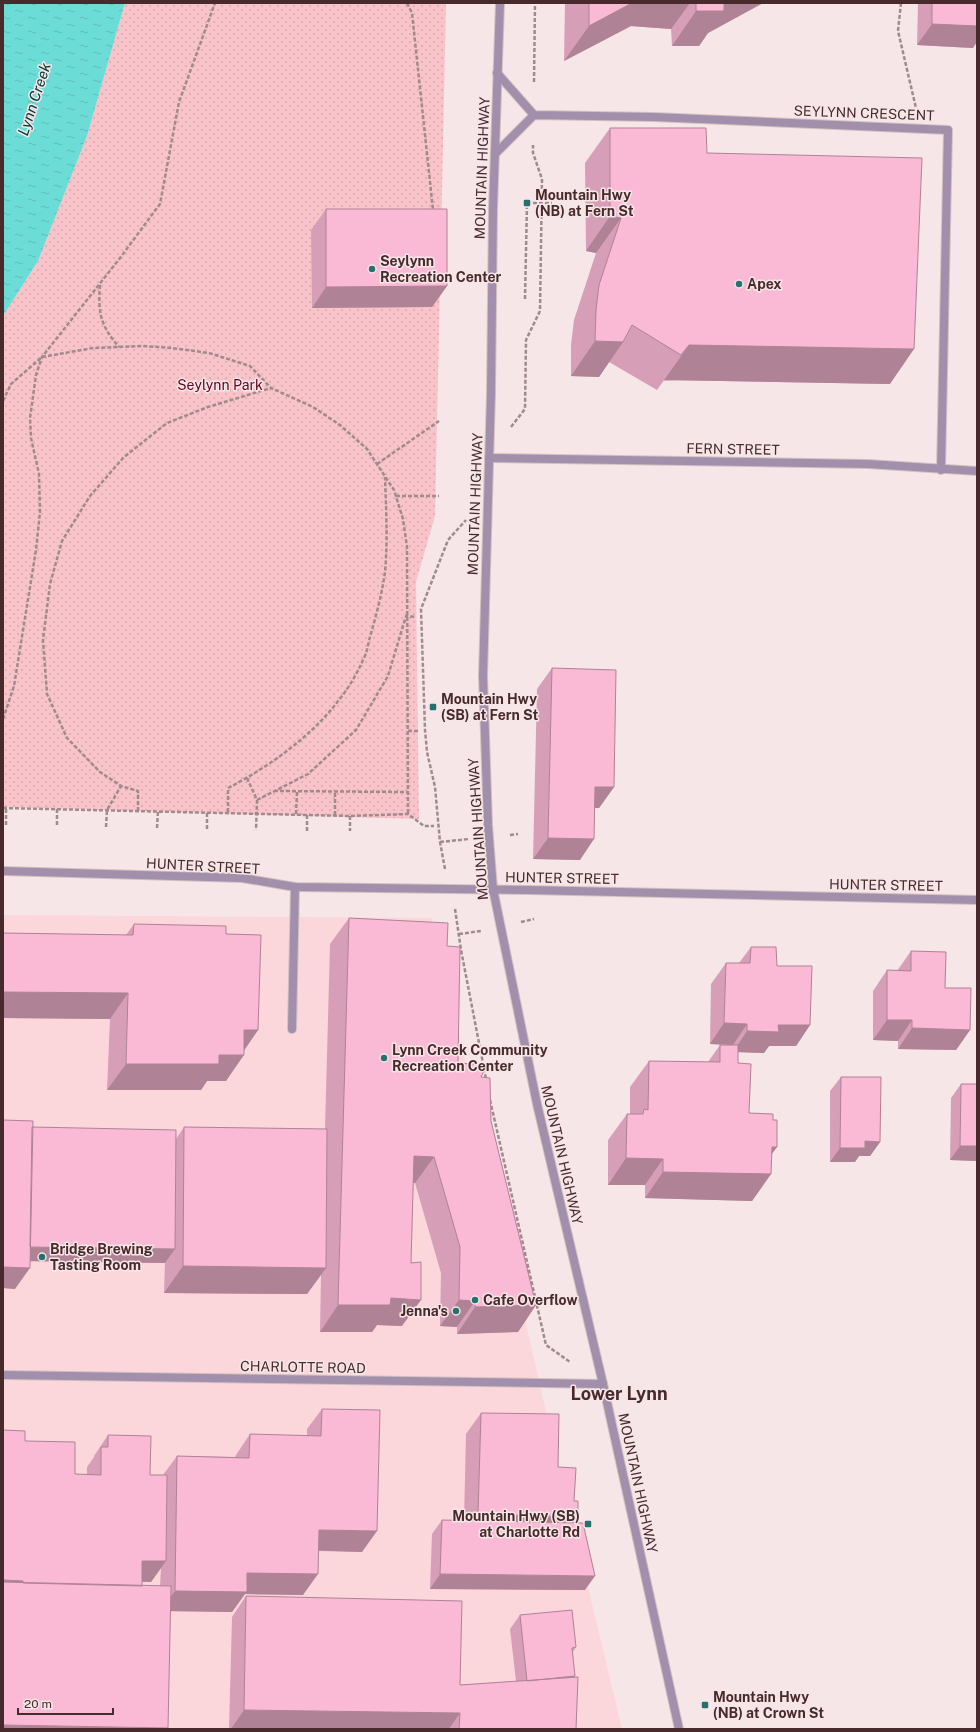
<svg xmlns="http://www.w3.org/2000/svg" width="980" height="1732" font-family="'Public Sans',sans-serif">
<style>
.built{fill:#fbd7db}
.park{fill:url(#park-dots)}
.water{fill:url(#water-ripples)}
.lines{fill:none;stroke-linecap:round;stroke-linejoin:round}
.service-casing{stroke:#d3c0c2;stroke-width:10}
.minor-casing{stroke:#d3c0c2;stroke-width:10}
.tertiary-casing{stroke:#d3c0c2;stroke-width:10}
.path{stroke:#a18a8c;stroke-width:2.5;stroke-dasharray:4 2;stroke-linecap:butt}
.service{stroke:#a18fac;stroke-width:8}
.minor{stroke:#a18fac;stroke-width:8}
.tertiary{stroke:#a18fac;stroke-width:8}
.wall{fill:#d79fb7;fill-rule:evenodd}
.shaded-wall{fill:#af8295}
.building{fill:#fab9d5;stroke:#af8295}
.poi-dot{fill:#26716e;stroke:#f6e6e7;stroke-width:1.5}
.labels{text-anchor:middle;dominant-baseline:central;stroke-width:3;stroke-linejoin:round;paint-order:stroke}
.street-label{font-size:14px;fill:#482a2d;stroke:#f6e6e7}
.poi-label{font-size:14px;font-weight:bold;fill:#482a2d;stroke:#f6e6e7;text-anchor:start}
.park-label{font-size:14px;fill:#670022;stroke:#f6e6e7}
.water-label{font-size:15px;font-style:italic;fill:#013938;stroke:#f6e6e7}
.district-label{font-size:18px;font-weight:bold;fill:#482a2d;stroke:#f6e6e7}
</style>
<defs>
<pattern id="park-dots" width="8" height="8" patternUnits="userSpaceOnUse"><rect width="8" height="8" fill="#f9c4c9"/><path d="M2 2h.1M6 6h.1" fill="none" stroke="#d7a9ad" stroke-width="1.8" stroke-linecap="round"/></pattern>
<pattern id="water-ripples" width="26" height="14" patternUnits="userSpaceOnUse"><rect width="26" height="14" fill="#6cdcd7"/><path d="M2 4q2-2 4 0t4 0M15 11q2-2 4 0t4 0" fill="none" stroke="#5fbdb9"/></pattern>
</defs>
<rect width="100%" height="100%" fill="#f6e6e7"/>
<path class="built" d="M 3,915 L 432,918 L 555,1450 L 622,1729 L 3,1729 Z"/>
<path class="park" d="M 125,3 L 446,3 L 435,516 L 416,582 L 419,819 L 3,807 L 3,316 L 38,261 L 87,136 Z"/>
<path class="water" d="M 3,3 L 125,3 L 87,136 L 38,261 L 3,316 Z"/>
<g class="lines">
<defs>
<path id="service" d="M 292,1029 L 295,887"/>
<path id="minor" d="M 497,73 L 534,115
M 495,154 L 534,115 L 654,117 L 948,130 L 941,470
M 489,458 L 868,464 L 977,471
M 3,871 L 242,878 L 295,887 L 528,890 L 977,900
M 3,1375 L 603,1384"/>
<path id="tertiary" d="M 500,3 L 493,209 L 491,393 L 483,676 L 488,825 L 493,889 L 537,1104 L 603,1384 L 679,1729"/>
</defs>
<use href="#service" class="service-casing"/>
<use href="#minor" class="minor-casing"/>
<use href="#tertiary" class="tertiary-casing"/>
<path class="path" d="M 407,3 L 412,13 L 433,210
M 901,3 L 898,31 L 916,108
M 534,82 L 535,3
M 100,285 C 98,313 100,325 119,347
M 525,299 L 527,203 L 552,203
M 3,401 L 11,384 L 42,357 L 93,348 L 143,346 L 172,348 L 209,353 L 250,366 L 271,388 L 313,407 L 340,425 L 367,449 L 394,490 L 403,519 L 407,547 L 408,814
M 511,427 L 525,409 L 526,340 L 540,311 L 542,179 L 533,153 L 533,145
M 377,464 L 439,421
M 396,496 L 439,496
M 3,719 L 14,686 L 36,550 L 40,512 L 39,474 L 31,438 L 30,418 L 36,375 L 42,357 L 120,258 L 160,204 L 179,102 L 215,3
M 408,731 L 420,731
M 247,778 L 257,800 L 256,830
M 274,791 L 408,792
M 257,800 L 308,774 L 356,730 L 388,676 L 406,616 L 416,617
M 3,808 L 350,816 L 408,814 L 424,826 L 434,826
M 57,809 L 57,826
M 138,811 L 138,791 L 121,786 L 100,772 L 67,738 L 47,694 L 43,640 L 50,584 L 62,541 L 90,496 L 124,457 L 167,423 L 208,407 L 271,388
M 228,812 L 228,788 C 282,760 338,717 363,660 C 367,653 368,644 370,637 C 376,616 382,594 385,572 C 388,540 386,508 385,477
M 296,814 L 297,792
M 335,815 L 335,792
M 350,816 L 350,831
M 6,825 L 6,808
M 106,827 L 107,810 L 121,786
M 157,828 L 158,811
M 207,829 L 207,812
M 307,831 L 307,814
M 510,835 L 518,834
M 440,842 L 469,839
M 445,869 L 440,842 L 435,787 L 427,752 L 425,730 L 421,609 L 448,540 L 466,520
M 455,909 L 461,950 L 486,1079
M 521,922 L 534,919
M 459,934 L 481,931
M 490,1100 L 546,1345 L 570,1362"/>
<use href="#service" class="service"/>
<use href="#minor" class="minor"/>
<use href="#tertiary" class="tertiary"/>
</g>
<path class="wall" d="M 565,3 L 763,3 L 708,33 L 699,46 L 672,46 L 671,29 L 631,26 L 564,61 Z
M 918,3 L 977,3 L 973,48 L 917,45 Z
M 610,128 L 707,153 L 890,384 L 664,380 L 657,390 L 609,362 L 599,377 L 571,376 L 571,345 L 574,320 L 596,253 L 586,251 L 585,163 Z
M 326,209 L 447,286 L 432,307 L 312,308 L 311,230 Z
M 552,668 L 614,787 L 599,808 L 595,808 L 580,860 L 533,859 L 537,689 Z
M 349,918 L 447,946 L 458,1063 L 481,1077 L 491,1121 L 536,1305 L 518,1332 L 457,1334 L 457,1327 L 440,1326 L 441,1273 L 415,1183 L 413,1183 L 402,1326 L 377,1325 L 372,1332 L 320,1332 L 321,1275 L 307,1294 L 164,1293 L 165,1263 L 30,1261 L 15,1289 L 3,1288 L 3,1120 L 32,1127 L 176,1139 L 184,1127 L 325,1129 L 330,944 Z
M 134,924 L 226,934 L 258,1030 L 244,1050 L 226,1081 L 207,1081 L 201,1090 L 107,1090 L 110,1019 L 3,1018 L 3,933 L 126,935 Z
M 751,947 L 777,966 L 810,1025 L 796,1046 L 769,1046 L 764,1053 L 738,1052 L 738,1063 L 749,1113 L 771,1154 L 771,1174 L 752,1201 L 645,1198 L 645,1185 L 608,1185 L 608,1140 L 627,1114 L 630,1114 L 630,1087 L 649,1061 L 708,1062 L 720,1045 L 730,1045 L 710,1044 L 711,984 L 726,963 L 739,963 Z
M 911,951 L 945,988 L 970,1030 L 956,1050 L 898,1049 L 898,1041 L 873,1040 L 873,991 L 887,970 L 897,971 Z
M 841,1077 L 880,1142 L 870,1156 L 859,1156 L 855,1162 L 830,1162 L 830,1091 Z
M 961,1084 L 977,1084 L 977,1161 L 950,1160 L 951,1098 Z
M 322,1409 L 362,1552 L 318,1551 L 303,1595 L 245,1594 L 232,1612 L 170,1611 L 3,1729 L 25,1441 L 75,1474 L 87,1475 L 87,1467 L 94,1457 L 94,1456 L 108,1435 L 150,1475 L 163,1475 L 177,1456 L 235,1457 L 236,1455 L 250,1434 L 307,1436 L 307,1429 ZM 161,1568 L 160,1586 L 142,1586 L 142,1582 L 151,1582 Z
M 481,1413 L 558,1467 L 574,1501 L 578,1517 L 574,1523 L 585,1590 L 430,1589 L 432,1534 L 442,1520 L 464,1520 L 466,1434 Z
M 246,1596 L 460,1685 L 516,1681 L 510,1629 L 520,1615 L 576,1647 L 573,1652 L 576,1729 L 229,1729 L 232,1617 Z"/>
<path class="shaded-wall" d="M 632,3 L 690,3 L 671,29 L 631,26 L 564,61 L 589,26 Z
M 724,3 L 763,3 L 708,33 L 699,46 L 672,46 L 696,11 Z
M 932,24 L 977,26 L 977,42 L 973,48 L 917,45 Z
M 610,216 L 621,218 L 596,253 L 586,251 Z
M 447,286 L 432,307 L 312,308 L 326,287 Z
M 595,341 L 623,342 L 599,377 L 571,376 Z
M 689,345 L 914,349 L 890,384 L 664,380 L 657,390 Z
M 595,787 L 614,787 L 599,808 L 581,808 Z
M 548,838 L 594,839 L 580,860 L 533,859 Z
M 3,992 L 128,993 L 110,1019 L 3,1018 Z
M 887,1020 L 912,1020 L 898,1041 L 873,1040 Z
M 724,1023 L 747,1024 L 733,1045 L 710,1044 Z
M 778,1025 L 810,1025 L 796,1046 L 769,1046 L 764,1053 L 733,1052 L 747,1031 Z
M 912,1028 L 970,1030 L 956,1050 L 898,1049 Z
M 244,1030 L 258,1030 L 241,1055 L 244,1055 L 226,1081 L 207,1081 L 201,1090 L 107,1090 L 126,1064 Z
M 865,1141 L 880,1142 L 870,1156 L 859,1156 L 855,1162 L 830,1162 L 840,1148 Z
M 960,1146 L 977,1146 L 977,1161 L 950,1160 Z
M 772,1147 L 777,1147 L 758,1173 Z
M 414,1156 L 434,1157 L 415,1183 L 396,1182 Z
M 626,1158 L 663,1159 L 645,1185 L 608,1185 Z
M 663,1172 L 771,1174 L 752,1201 L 645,1198 Z
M 26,1247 L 175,1249 L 165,1263 L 16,1261 Z
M 183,1266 L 326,1268 L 307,1294 L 164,1293 Z
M 3,1267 L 30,1268 L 15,1289 L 3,1288 Z
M 391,1298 L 421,1300 L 402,1326 L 377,1325 L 372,1332 L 320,1332 L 338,1305 Z
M 459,1300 L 475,1301 L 457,1327 L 440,1326 Z
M 536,1305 L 518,1332 L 457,1334 L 475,1307 Z
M 478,1514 L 578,1517 L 564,1538 L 463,1535 Z
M 319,1530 L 377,1531 L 362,1552 L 304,1550 Z
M 142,1561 L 166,1561 L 151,1582 L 127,1581 Z
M 247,1573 L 318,1574 L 303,1595 L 245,1594 L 232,1612 L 160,1611 L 175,1591 Z
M 440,1574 L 595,1576 L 585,1590 L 430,1589 Z
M 3,1580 L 23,1581 L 8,1601 L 3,1601 Z
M 575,1676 L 565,1690 L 527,1681 Z
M 244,1710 L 460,1713 L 449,1729 L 231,1729 Z
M 3,1725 L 168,1728 L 167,1729 L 3,1729 Z"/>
<path class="building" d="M 589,3 L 632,3 L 589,26 Z
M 696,3 L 724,3 L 724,11 L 696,11 Z
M 932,3 L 977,3 L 977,26 L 932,24 Z
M 610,128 L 706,128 L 707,153 L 922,158 L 914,349 L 689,345 L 681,355 L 632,325 L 623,342 L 595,341 L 596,310 L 599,285 L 621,218 L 610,216 Z
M 326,209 L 447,209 L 447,286 L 326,287 Z
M 552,668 L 616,670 L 614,787 L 595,787 L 594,839 L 548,838 Z
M 349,918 L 448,923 L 447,946 L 460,947 L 458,1063 L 487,1065 L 481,1077 L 490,1078 L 491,1121 L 536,1305 L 475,1307 L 475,1301 L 459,1300 L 460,1247 L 434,1157 L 414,1156 L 411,1263 L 421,1262 L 421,1300 L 391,1298 L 390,1305 L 338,1305 Z
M 134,924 L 226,926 L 226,934 L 261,935 L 258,1030 L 244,1030 L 244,1055 L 219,1055 L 219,1064 L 126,1064 L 128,993 L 3,992 L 3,933 L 133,935 Z
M 751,947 L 776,947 L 777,966 L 812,966 L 810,1025 L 778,1025 L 779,1032 L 747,1031 L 747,1024 L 724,1023 L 726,963 L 750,963 Z
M 911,951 L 946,952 L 945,988 L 971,988 L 970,1030 L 912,1028 L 912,1020 L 887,1020 L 887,970 L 911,971 Z
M 720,1045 L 738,1045 L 738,1063 L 751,1064 L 749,1113 L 773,1114 L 773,1120 L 777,1120 L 777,1147 L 772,1147 L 771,1174 L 663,1172 L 663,1159 L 626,1158 L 627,1114 L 643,1114 L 644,1109 L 648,1110 L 649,1061 L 720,1062 Z
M 841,1077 L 881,1077 L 880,1142 L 865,1141 L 865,1148 L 840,1148 Z
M 961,1084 L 977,1084 L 977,1146 L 960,1146 Z
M 3,1120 L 33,1121 L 30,1268 L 3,1267 Z
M 32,1127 L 176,1130 L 175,1249 L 30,1247 Z
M 184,1127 L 327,1129 L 326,1268 L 183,1266 Z
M 322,1409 L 380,1410 L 377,1531 L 319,1530 L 318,1574 L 247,1573 L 247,1592 L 175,1591 L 177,1456 L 249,1458 L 250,1434 L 321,1436 Z
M 481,1413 L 559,1414 L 558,1467 L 576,1468 L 574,1501 L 578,1501 L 578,1517 L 478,1514 Z
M 3,1430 L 25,1431 L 25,1441 L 75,1442 L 75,1474 L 101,1475 L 101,1447 L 108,1447 L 108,1435 L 151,1436 L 150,1475 L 167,1475 L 166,1561 L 142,1561 L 142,1586 L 23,1583 L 23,1581 L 3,1580 Z
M 442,1520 L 583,1523 L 595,1576 L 440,1574 Z
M 3,1582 L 171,1586 L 168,1728 L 3,1725 Z
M 246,1596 L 462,1601 L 460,1685 L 578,1677 L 576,1729 L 459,1729 L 460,1713 L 244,1710 Z
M 572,1610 L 576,1647 L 572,1648 L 575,1676 L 527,1681 L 520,1615 Z"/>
<g class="poi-dot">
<rect x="523" y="199" width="8" height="8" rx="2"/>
<circle cx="372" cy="269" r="4"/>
<circle cx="739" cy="284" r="4"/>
<rect x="429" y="703" width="8" height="8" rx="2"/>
<circle cx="384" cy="1058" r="4"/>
<circle cx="42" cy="1257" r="4"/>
<circle cx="475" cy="1300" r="4"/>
<circle cx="456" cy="1311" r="4"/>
<rect x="584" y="1520" width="8" height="8" rx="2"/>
<rect x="701" y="1701" width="8" height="8" rx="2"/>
</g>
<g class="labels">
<g class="street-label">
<text transform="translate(864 113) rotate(2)">SEYLYNN CRESCENT</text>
<text transform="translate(482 168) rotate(-88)">MOUNTAIN HIGHWAY</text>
<text transform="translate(733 449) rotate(1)">FERN STREET</text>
<text transform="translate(475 504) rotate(-88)">MOUNTAIN HIGHWAY</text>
<text transform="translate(478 829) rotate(-94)">MOUNTAIN HIGHWAY</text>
<text transform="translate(203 866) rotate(3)">HUNTER STREET</text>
<text transform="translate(562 878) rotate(1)">HUNTER STREET</text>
<text transform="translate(886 885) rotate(1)">HUNTER STREET</text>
<text transform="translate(562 1155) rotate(77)">MOUNTAIN HIGHWAY</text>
<text transform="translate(303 1367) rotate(1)">CHARLOTTE ROAD</text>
<text transform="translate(638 1483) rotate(78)">MOUNTAIN HIGHWAY</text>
</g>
<g class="poi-label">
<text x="535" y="195">Mountain Hwy<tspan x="535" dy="16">(NB) at Fern St</tspan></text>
<text x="380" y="261">Seylynn<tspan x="380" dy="16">Recreation Center</tspan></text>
<text x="747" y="284">Apex</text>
<text x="441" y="699">Mountain Hwy<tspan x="441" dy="16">(SB) at Fern St</tspan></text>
<text x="392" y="1050">Lynn Creek Community<tspan x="392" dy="16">Recreation Center</tspan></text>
<text x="50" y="1249">Bridge Brewing<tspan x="50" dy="16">Tasting Room</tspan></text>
<text x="483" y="1300">Cafe Overflow</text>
<text x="448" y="1311" text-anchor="end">Jenna's</text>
<text x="580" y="1516" text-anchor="end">Mountain Hwy (SB)<tspan x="580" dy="16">at Charlotte Rd</tspan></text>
<text x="713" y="1697">Mountain Hwy<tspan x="713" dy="16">(NB) at Crown St</tspan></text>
</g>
<g class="park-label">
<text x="220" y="385">Seylynn Park</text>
</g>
<g class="water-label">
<text transform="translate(34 99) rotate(-72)">Lynn Creek</text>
</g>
<g class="district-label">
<text x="619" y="1393">Lower Lynn</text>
</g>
</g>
<rect width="980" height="1732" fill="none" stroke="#482a2d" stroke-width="8"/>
<path d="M18 1708v6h95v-6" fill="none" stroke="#482a2d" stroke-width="2"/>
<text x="24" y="1708" font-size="12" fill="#482a2d" stroke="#f6e6e7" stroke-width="3" paint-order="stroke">20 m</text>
</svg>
